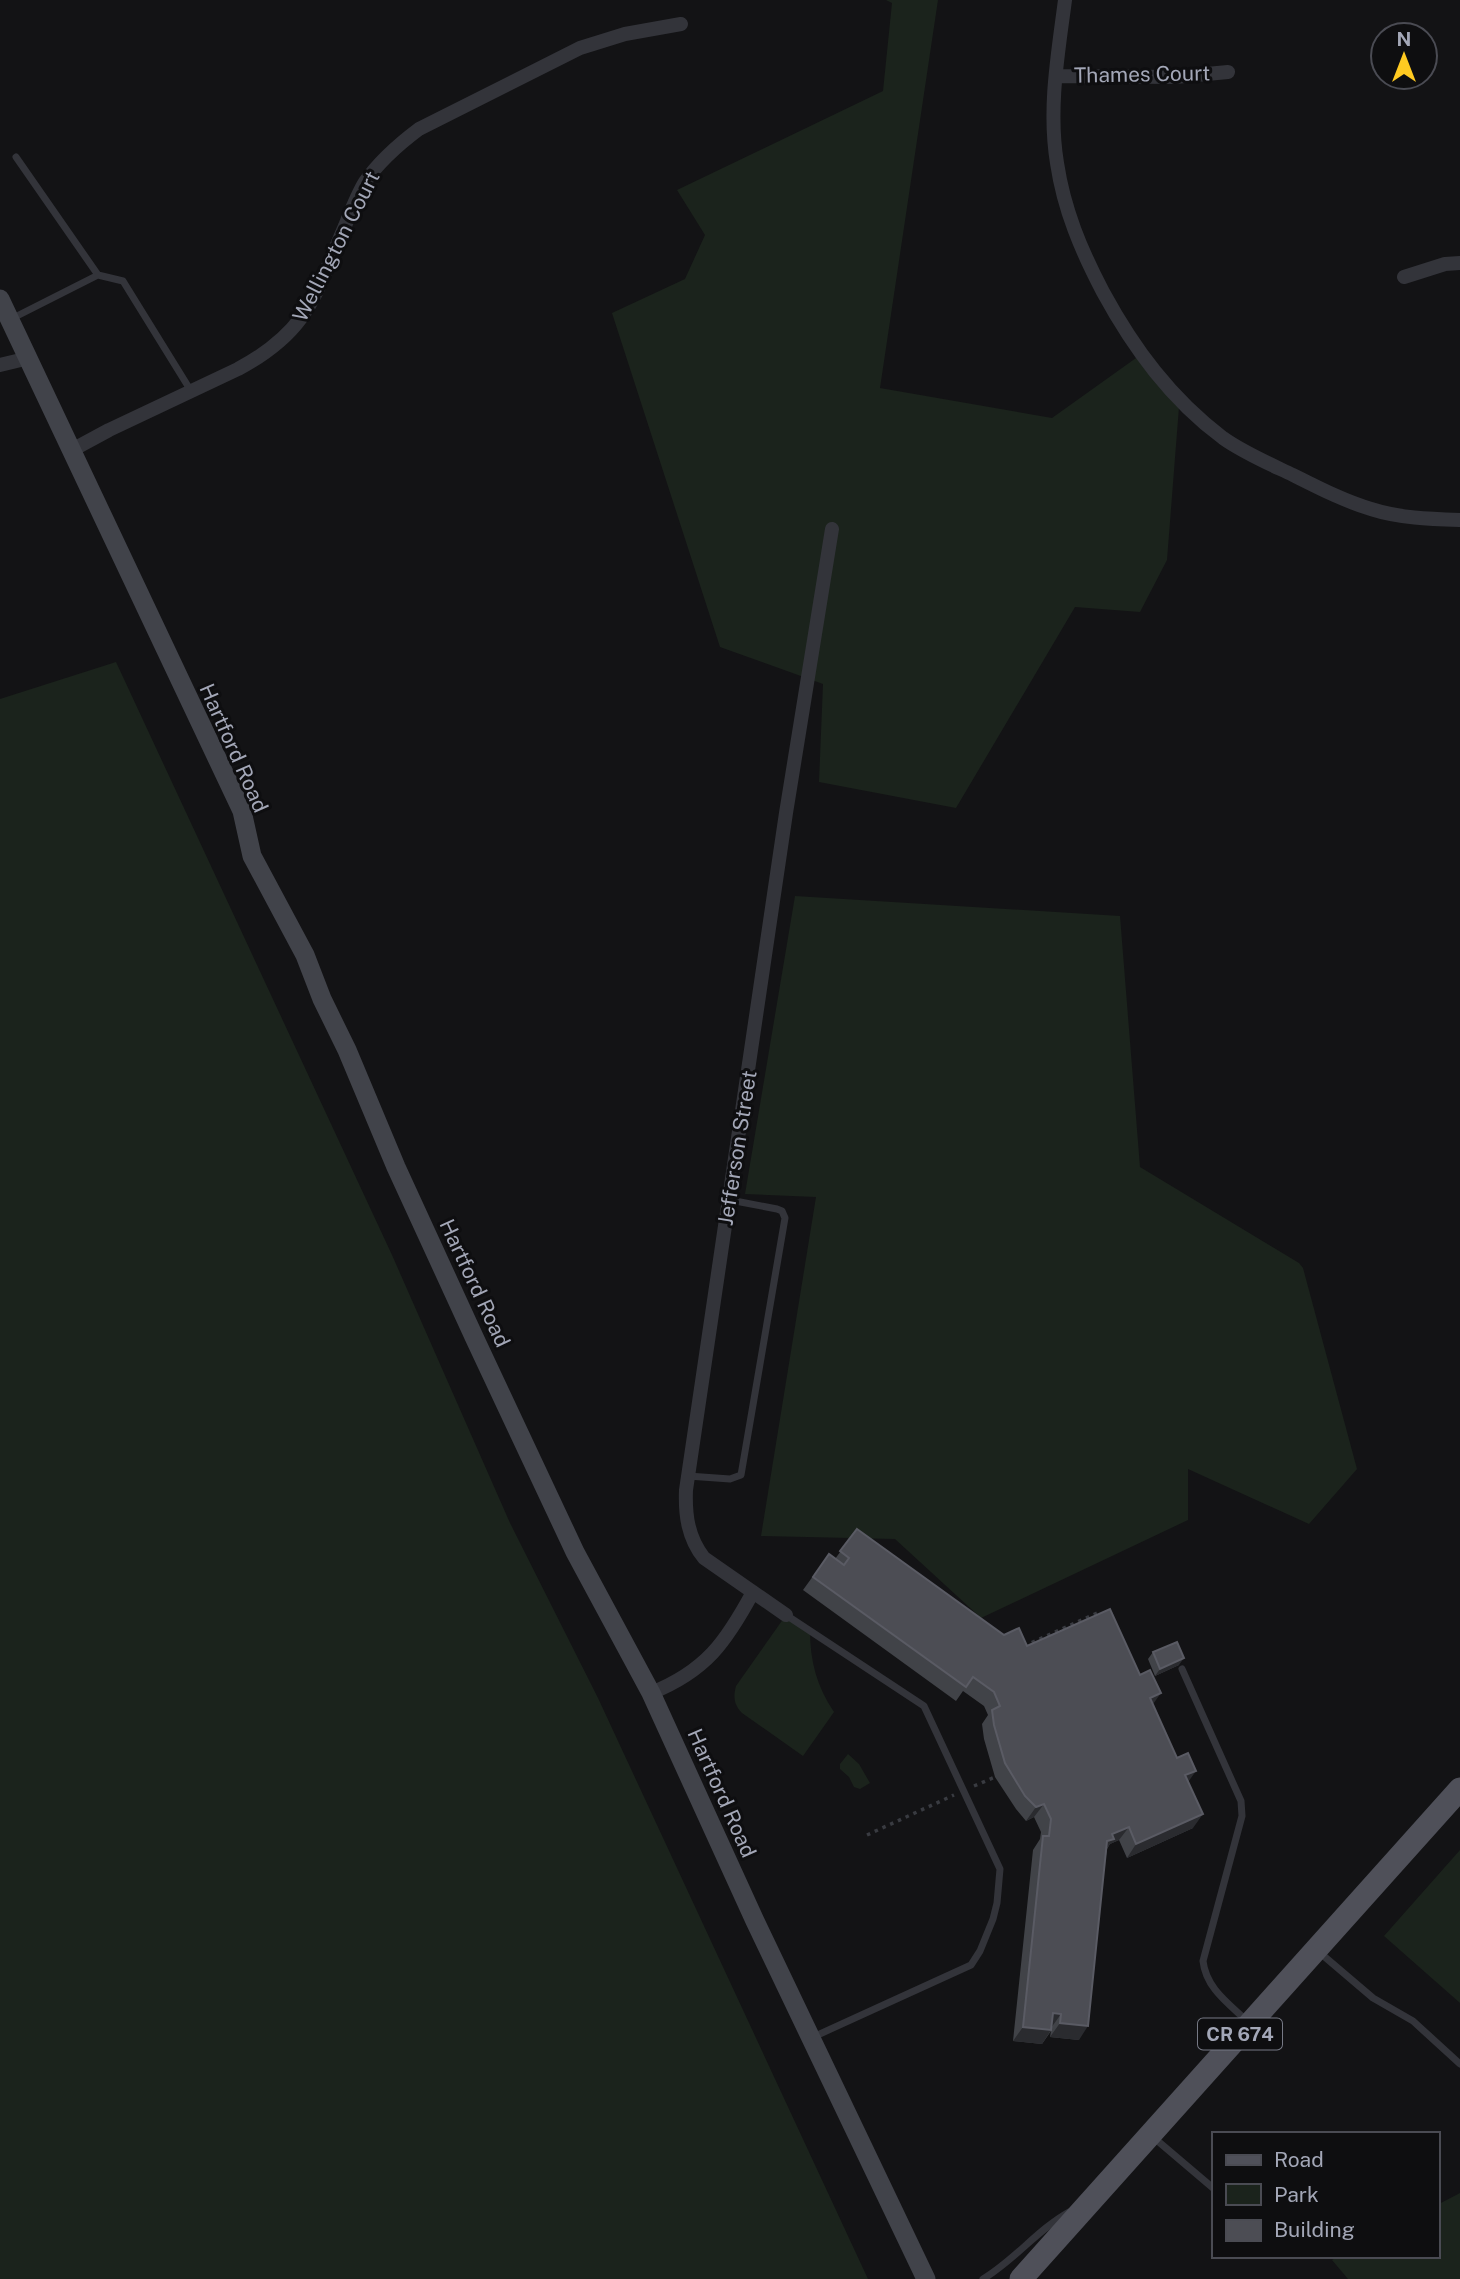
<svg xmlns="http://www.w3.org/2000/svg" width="1460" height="2279" font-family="'Public Sans',sans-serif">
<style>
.green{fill:#1b231c}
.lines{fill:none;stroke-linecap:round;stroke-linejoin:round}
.path{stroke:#393b41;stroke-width:3.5;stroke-dasharray:3.5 5;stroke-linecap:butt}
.lane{stroke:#33343a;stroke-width:7}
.street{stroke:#33343a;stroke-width:14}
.secondary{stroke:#41434a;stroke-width:19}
.primary{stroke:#4f5059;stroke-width:23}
.wall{fill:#414348}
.shaded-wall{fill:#2a2b2f}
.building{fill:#4c4d54;stroke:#5a5b64;stroke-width:2}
.labels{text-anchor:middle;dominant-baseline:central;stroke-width:6;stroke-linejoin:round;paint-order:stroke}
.shield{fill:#0e0e10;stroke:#767985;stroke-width:2}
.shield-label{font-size:19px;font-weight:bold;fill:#a3a7b7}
.street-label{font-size:21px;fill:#a3a7b7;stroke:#0e0e10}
</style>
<rect width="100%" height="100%" fill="#131315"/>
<path class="green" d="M 886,0 L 938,0 L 880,388 L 1052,418 L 1136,358 L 1179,407 L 1167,560 L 1140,612 L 1075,607 L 956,808 L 819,782 L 823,684 L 720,647 L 612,313 L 685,279 L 705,235 L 677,190 L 883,91 L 892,3 Z
M 116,662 L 392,1255 L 510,1523 L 598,1698 L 868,2279 L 0,2279 L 0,699 Z
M 795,896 L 1120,916 L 1140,1167 L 1299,1263 L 1303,1268 L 1357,1469 L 1309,1524 L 1188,1469 L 1188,1520 L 981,1618 L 895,1539 L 761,1536 L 816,1197 L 745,1194 Z
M 786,1615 L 810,1631 C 810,1661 817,1687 834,1712 L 803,1756 L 742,1713 C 734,1705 733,1697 736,1686 Z
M 848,1754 L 859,1764 L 870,1783 L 860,1789 L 854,1787 L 849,1777 L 840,1769 L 840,1764 Z
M 1460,1850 L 1460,2003 L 1384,1936 Z
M 1460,2193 L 1460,2279 L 1348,2279 L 1332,2260 L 1338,2256 L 1437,2256 L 1437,2205 Z"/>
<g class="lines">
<path class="path" d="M 1024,1646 L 1097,1613 L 1103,1616
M 974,1786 L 995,1777
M 867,1835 L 954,1795"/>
<path class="lane" d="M 98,275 L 123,281 L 191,391
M 11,319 L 98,275 L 16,157
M 688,1476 L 730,1479 L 741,1475 L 785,1218 L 782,1211 L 777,1209 L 730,1200
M 786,1615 L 924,1706 L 1000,1869 L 997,1903 L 993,1919 L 980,1951 L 971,1965 L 811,2038
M 1182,1669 L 1241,1801 L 1242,1816 L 1203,1961 C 1206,1988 1228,2003 1247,2021
M 1319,1952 L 1373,1998 L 1413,2021 L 1460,2064
M 1153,2137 L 1213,2188
M 983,2279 C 1015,2260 1037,2230 1069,2212"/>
<path class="street" d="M 1065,0 C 1058,54 1048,109 1057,163 C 1064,210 1081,250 1103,292 C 1134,349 1171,399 1223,438 C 1244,453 1270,464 1293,475 C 1319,488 1344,501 1371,509 C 1399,518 1430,519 1460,520
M 1056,76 L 1175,77 L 1228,72
M 1404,277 L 1445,264 L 1460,263
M 0,365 L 29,358
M 72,450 L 109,430 L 238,369 C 309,331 315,295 345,226 C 351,211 357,195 365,182 C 380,160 399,144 419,129 L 580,48 L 625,34 L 681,24
M 786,1615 L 704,1558 C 688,1538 685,1515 686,1490 L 786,813 L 832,529
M 651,1693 C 706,1671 726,1642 753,1592"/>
<path class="secondary" d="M 0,299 L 242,811 L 252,856 L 305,955 L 322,999 L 347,1050 L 396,1167 L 475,1339 L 575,1552 L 651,1693 L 755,1921 L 926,2279"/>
<path class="primary" d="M 1021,2279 L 1460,1789"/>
</g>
<path class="wall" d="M 857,1529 L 1004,1635 L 1153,1704 L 1188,1782 L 1193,1828 L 1127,1858 L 1119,1840 L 1110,1844 L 1107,1849 L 1079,2040 L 1050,2037 L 1051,2031 L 1042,2044 L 1013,2041 L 1033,1850 L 1040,1839 L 1041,1832 L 1034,1817 L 1026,1821 L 1016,1809 L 995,1777 L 984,1739 L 982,1724 L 988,1715 L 984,1706 L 963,1691 L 956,1701 L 803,1590 L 829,1554 L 835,1559 Z
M 1153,1652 L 1179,1665 L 1155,1676 L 1148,1659 Z"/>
<path class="shaded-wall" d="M 1184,1658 L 1179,1665 L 1155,1676 L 1160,1669 Z
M 1161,1693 L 1151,1707 L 1150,1698 Z
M 1196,1771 L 1186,1785 L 1185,1775 Z
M 1044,1804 L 1034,1817 L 1026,1821 L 1036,1807 Z
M 1203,1814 L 1193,1828 L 1127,1858 L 1136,1844 Z
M 1129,1827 L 1119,1840 L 1110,1844 L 1104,1852 L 1098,1855 L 1112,1834 Z
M 1053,2013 L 1061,2014 L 1051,2028 Z
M 1060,2023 L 1088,2026 L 1079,2040 L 1050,2037 Z
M 1023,2027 L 1051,2030 L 1042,2044 L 1013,2041 Z"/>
<path class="building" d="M 857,1529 L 1004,1635 L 1019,1628 L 1027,1646 L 1110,1609 L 1140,1675 L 1150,1670 L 1161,1693 L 1150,1698 L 1177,1758 L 1188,1753 L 1196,1771 L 1185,1775 L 1203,1814 L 1136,1844 L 1129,1827 L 1112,1834 L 1114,1839 L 1107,1841 L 1088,2026 L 1060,2023 L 1061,2014 L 1053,2013 L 1051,2030 L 1023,2027 L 1043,1836 L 1049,1836 L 1051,1819 L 1044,1804 L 1036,1807 L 1025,1796 L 1005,1763 L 994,1725 L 992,1710 L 1000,1706 L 994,1692 L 973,1677 L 966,1687 L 813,1577 L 829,1554 L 844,1565 L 849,1558 L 840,1551 Z
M 1177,1642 L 1184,1658 L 1160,1669 L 1153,1652 Z"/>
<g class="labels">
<rect class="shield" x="1198" y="2018.5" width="84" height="31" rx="5"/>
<g class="shield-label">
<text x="1240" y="2034">CR 674</text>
</g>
<g class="street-label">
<text transform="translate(1142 74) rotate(-1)">Thames Court</text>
<text transform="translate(336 246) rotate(-63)">Wellington Court</text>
<text transform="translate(234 748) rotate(66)">Hartford Road</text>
<text transform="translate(737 1148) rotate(-81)">Jefferson Street</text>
<text transform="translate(475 1283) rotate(65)">Hartford Road</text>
<text transform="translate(722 1793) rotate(66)">Hartford Road</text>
</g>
</g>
<rect x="1212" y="2132" width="228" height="126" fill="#0e0e10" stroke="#4a4b53" stroke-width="2"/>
<rect x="1226" y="2155" width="35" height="10" fill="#4f5059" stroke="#4a4b53" stroke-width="2"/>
<text x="1274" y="2167" font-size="21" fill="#a3a7b7">Road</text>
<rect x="1226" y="2184" width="35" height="21" fill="#1b231c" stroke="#4a4b53" stroke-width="2"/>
<text x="1274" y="2202" font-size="21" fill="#a3a7b7">Park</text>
<rect x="1226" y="2220" width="35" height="21" fill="#4c4d54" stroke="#4a4b53" stroke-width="2"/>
<text x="1274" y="2237" font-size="21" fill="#a3a7b7">Building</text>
<g transform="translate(1404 56)"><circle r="33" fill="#0e0e10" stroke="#4a4b53" stroke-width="2"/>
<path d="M0-5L12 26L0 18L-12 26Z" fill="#ffca21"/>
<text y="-10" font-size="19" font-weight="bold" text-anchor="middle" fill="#a3a7b7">N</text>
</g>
</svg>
